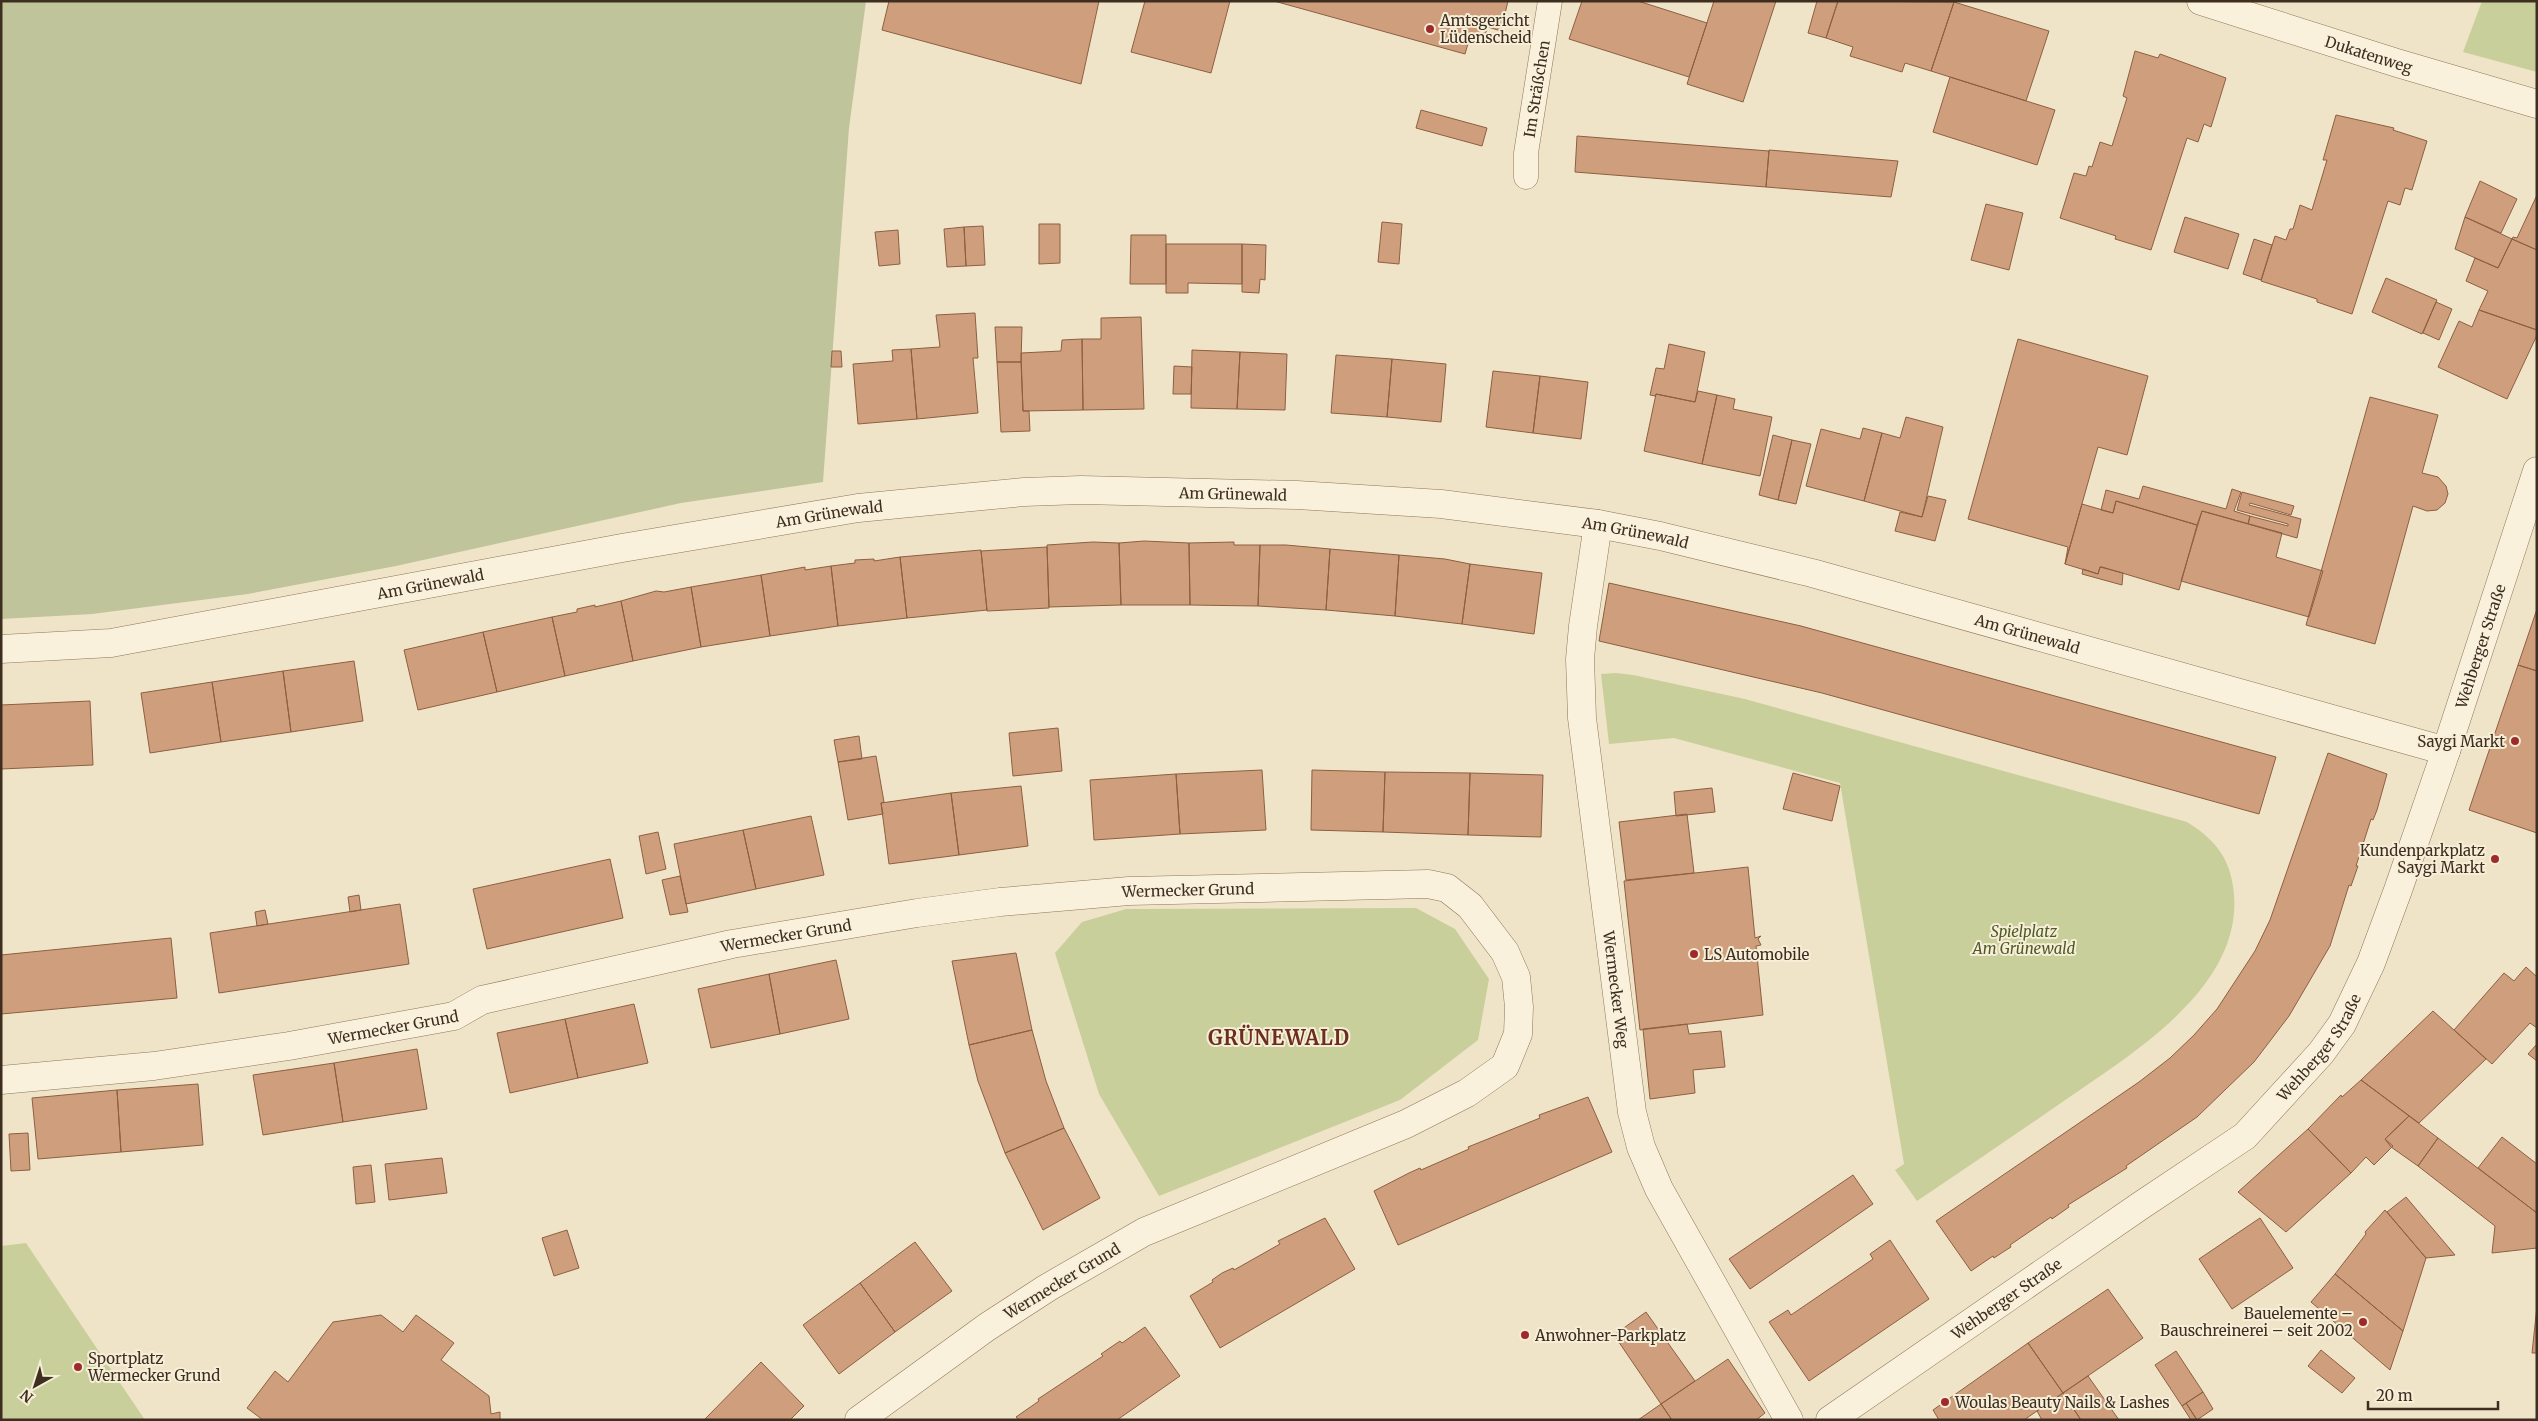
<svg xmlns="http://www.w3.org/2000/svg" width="2538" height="1421" font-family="Merriweather,serif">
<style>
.green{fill:#c9cf9b}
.cemetery{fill:#bfc49a}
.building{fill:#cf9f7d;stroke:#8d5f41}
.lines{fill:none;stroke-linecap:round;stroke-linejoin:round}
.lane-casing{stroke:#8d765c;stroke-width:25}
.street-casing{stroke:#8d765c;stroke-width:29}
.lane{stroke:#faf1dc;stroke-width:24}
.street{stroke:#faf1dc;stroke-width:28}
.poi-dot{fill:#9e2a2b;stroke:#f7eed8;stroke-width:2}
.labels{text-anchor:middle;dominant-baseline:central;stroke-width:4;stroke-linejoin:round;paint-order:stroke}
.poi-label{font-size:15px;fill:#3d2e20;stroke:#f7eed8;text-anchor:start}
.street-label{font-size:15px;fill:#3d2e20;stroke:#f7eed8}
.park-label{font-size:15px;font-style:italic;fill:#4d5a26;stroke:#f7eed8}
.district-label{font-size:20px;font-weight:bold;letter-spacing:1px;fill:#6b2e1e;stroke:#f7eed8}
</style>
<rect width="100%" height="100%" fill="#f0e4c8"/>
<path class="green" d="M 2482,1 L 2537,1 L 2537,72 L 2463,52 Z
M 1616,673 L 1633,675 L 1745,699 L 2187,822 C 2216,840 2231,859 2234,894 C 2242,990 2128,1056 2061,1103 C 2013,1136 1965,1169 1917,1201 L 1895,1170 L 1904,1164 L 1840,783 L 1674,738 L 1609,744 L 1601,674 Z
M 1416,908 L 1455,929 L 1489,979 L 1478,1040 L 1400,1100 L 1159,1196 L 1099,1094 L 1055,953 L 1082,922 L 1126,909 Z
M 26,1243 L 145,1420 L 1,1420 L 1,1246 Z"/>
<path class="cemetery" d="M 1,1 L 866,1 L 849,128 L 823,482 L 681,503 L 396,566 L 248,594 L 92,614 L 1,619 Z"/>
<path class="building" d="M 889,1 L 1099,1 L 1081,84 L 882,30 Z
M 1145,1 L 1230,1 L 1211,73 L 1131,52 Z
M 1274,1 L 1508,1 L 1501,31 L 1488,27 L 1484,37 L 1471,33 L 1465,54 Z
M 1582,1 L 1638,1 L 1707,23 L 1689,77 L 1569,39 Z
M 1714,1 L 1776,1 L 1743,102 L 1687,84 Z
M 1817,1 L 1838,1 L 1826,38 L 1808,33 Z
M 1838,1 L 1954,2 L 1931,71 L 1905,63 L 1902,72 L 1850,56 L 1853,47 L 1826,38 Z
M 1954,2 L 2049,31 L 2026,101 L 1931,71 Z
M 2135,51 L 2158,58 L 2160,54 L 2226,78 L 2211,127 L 2204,124 L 2198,142 L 2187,138 L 2151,250 L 2115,239 L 2116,236 L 2060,218 L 2074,173 L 2086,176 L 2089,166 L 2092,167 L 2100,142 L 2112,146 L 2127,98 L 2123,96 Z
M 1950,77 L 2055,110 L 2037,165 L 1933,132 Z
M 1421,110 L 1487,128 L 1482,146 L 1416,128 Z
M 2336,115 L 2394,128 L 2393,130 L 2427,141 L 2412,190 L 2405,188 L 2400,205 L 2388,201 L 2352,314 L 2317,302 L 2317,299 L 2261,281 L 2275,236 L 2286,240 L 2290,229 L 2293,229 L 2300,205 L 2312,210 L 2327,160 L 2323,160 Z
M 1577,136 L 1769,151 L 1766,187 L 1575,172 Z
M 1769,150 L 1898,161 L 1891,197 L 1766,187 Z
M 2480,181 L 2517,199 L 2501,233 L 2465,217 Z
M 2537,195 L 2537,250 L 2512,239 L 2513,237 L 2517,238 Z
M 1986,204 L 2023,213 L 2009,270 L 1971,260 Z
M 2185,217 L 2239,234 L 2228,269 L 2174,252 Z
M 2465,217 L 2512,239 L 2498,268 L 2455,249 Z
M 1382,222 L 1402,224 L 1399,264 L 1378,262 Z
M 1039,224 L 1060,224 L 1060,263 L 1039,264 Z
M 983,226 L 985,265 L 966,266 L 964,227 Z
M 964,227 L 966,266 L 947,267 L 944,229 Z
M 898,230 L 900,264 L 879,266 L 875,232 Z
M 1131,235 L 1166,235 L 1166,284 L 1130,284 Z
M 2254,239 L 2272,245 L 2261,280 L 2243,274 Z
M 2512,239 L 2537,250 L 2537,330 L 2479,310 L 2488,291 L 2466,281 L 2475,258 L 2498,268 Z
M 1166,244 L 1242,244 L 1242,284 L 1188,283 L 1188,293 L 1166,293 Z
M 1242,244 L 1266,245 L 1265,280 L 1260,279 L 1259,293 L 1242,292 Z
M 2386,278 L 2437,300 L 2422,334 L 2372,312 Z
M 2436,302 L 2452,309 L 2439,340 L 2423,333 Z
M 2479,310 L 2537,330 L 2537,335 L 2507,399 L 2438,367 L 2459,321 L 2472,327 Z
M 975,313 L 978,358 L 973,358 L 978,413 L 917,419 L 911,349 L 940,347 L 936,315 Z
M 1141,317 L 1144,409 L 1083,410 L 1082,339 L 1101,339 L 1101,318 Z
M 995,327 L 1022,327 L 1021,362 L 997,362 Z
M 1082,339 L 1083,410 L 1023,411 L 1021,353 L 1061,351 L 1062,340 Z
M 2018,339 L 2148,376 L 2127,455 L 2098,447 L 2065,564 L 2068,547 L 1968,519 Z
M 1669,344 L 1705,352 L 1695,402 L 1656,394 L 1655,396 L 1650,395 L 1656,368 L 1664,369 Z
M 911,349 L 917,419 L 858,424 L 853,364 L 893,361 L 892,350 Z
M 1192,350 L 1240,352 L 1237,409 L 1191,408 Z
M 832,351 L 841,351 L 842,367 L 831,367 Z
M 1240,352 L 1287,354 L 1285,410 L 1237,409 Z
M 1336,355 L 1392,359 L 1387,417 L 1331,413 Z
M 1392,359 L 1446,364 L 1441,422 L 1387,417 Z
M 997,362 L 1021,362 L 1023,411 L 1029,411 L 1030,431 L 1001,432 Z
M 1174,366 L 1192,367 L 1191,394 L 1173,394 Z
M 1493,371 L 1540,376 L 1533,433 L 1486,427 Z
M 1540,376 L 1588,382 L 1581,439 L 1533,433 Z
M 1698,391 L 1717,395 L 1702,464 L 1644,451 L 1656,394 L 1695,402 Z
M 1717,395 L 1735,399 L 1733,409 L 1772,417 L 1760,476 L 1702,464 Z
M 2370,397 L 2438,415 L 2422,473 L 2438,477 L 2446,486 L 2448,494 L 2445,503 L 2437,510 L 2427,511 L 2413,506 L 2375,644 L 2306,625 Z
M 1906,417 L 1943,427 L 1922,517 L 1864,501 L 1882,433 L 1900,438 Z
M 1863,428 L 1882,433 L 1864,501 L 1806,486 L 1821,429 L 1860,439 Z
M 1773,435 L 1792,440 L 1778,500 L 1759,495 Z
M 1792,440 L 1811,444 L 1796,504 L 1778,500 Z
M 2143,486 L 2226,509 L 2232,489 L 2241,492 L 2234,511 L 2250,516 L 2248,524 L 2202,511 L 2197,525 L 2116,501 L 2113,513 L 2101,510 L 2106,490 L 2139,499 Z
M 2242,492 L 2294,506 L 2291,515 L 2250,503 L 2249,505 L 2301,519 L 2297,538 L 2248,524 L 2250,516 L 2288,526 L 2288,524 L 2237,510 Z
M 1928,496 L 1946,500 L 1935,541 L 1895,531 L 1900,512 L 1922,517 Z
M 2116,501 L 2197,525 L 2179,590 L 2102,567 L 2100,567 L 2098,574 L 2065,564 L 2082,504 L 2113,513 Z
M 2202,511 L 2282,533 L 2276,557 L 2323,571 L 2309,617 L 2181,581 Z
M 1144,541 L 1189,543 L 1190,605 L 1121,605 L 1119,543 Z
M 1093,542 L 1119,543 L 1121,605 L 1049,607 L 1047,545 Z
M 1234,542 L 1234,545 L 1260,545 L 1258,606 L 1190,605 L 1189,543 Z
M 1260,545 L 1286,545 L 1330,549 L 1326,610 L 1258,606 Z
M 1047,547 L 1049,608 L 987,611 L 981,551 Z
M 1330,549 L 1399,555 L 1395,616 L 1326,610 Z
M 981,550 L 987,610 L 907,618 L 900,557 Z
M 1399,555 L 1445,559 L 1470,564 L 1462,624 L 1395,616 Z
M 900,557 L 907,618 L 838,626 L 831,566 L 855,563 L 855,560 L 874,559 L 874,561 Z
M 1470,564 L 1542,573 L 1534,634 L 1462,624 Z
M 831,566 L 838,626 L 770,636 L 761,575 L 805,567 L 805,570 Z
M 2100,567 L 2123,573 L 2122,585 L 2082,574 L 2083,569 L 2098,574 Z
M 761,575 L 770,636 L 701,647 L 691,587 Z
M 1609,583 L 1801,626 L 2276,757 L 2259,814 L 1822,693 L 1599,641 Z
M 691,587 L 701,647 L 633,661 L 621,601 L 656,591 L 664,592 Z
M 621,601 L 633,661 L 565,676 L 552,617 L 577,612 L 577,609 L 595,605 L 595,607 Z
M 2537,609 L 2537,671 L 2518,665 Z
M 552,617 L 565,676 L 497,692 L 483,632 Z
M 483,632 L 497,692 L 418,710 L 404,650 Z
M 354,661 L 363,721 L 291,732 L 283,671 Z
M 2518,665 L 2537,671 L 2537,833 L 2469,810 Z
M 283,671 L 291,732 L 221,742 L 212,682 Z
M 212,682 L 221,742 L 150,753 L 141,693 Z
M 90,701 L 93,765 L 1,769 L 1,705 Z
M 1058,728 L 1062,771 L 1013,776 L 1009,733 Z
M 859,736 L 862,759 L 838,762 L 834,740 Z
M 2328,753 L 2387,774 L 2377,810 L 2373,820 L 2371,819 L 2356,866 L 2358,866 L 2351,886 L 2349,885 L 2330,946 L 2289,1016 L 2254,1062 L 2197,1117 L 2126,1166 L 2127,1168 L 2068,1205 L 2069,1207 L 2052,1219 L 2051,1217 L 2010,1245 L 2011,1247 L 2003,1252 L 1994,1258 L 1993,1256 L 1971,1271 L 1936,1221 L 2139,1082 L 2170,1058 L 2194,1035 L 2217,1009 L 2255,951 L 2270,920 Z
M 876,756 L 884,802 L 881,803 L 883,814 L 848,820 L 838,762 Z
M 1262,770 L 1266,830 L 1180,834 L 1176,774 Z
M 1312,770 L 1385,772 L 1383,832 L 1311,830 Z
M 1385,772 L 1470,773 L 1468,835 L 1383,832 Z
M 1470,773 L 1543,775 L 1541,837 L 1468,835 Z
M 1793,773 L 1840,786 L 1832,821 L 1783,809 Z
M 1176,774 L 1180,834 L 1094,840 L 1090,780 Z
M 1021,786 L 1028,846 L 959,855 L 951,793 Z
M 1712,788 L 1715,812 L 1676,816 L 1674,792 Z
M 951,793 L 959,855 L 889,864 L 881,803 Z
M 1687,814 L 1694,873 L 1626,880 L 1619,822 Z
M 811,816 L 824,875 L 756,889 L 743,830 Z
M 743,830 L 756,889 L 686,904 L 674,844 Z
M 658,832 L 666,869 L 646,874 L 639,836 Z
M 610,859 L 623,918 L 487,949 L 473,889 Z
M 1748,867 L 1755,938 L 1761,936 L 1758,939 L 1761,945 L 1756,946 L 1763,1015 L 1640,1030 L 1624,881 Z
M 680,876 L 688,912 L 670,915 L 662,880 Z
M 359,895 L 361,910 L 350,912 L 348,897 Z
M 400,904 L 409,964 L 219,993 L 210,933 Z
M 265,910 L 268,924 L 257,926 L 255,912 Z
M 171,938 L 177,998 L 1,1014 L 1,955 Z
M 1016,953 L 1032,1030 L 969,1045 L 952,961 Z
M 836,960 L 849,1019 L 780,1034 L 769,974 Z
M 2526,967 L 2537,977 L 2537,1028 L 2530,1023 L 2492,1064 L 2454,1030 L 2504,973 L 2514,981 Z
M 769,974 L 780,1034 L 711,1048 L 698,989 Z
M 634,1004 L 648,1063 L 578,1078 L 565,1019 Z
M 2433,1011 L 2486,1059 L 2419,1123 L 2361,1080 Z
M 565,1019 L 578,1078 L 510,1093 L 497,1033 Z
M 1687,1024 L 1689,1034 L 1721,1031 L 1725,1067 L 1693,1070 L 1695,1093 L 1650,1099 L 1643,1029 Z
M 1032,1030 L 1046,1081 L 1064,1128 L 1005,1153 L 978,1081 L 969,1045 Z
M 2537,1044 L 2537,1061 L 2528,1054 Z
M 417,1049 L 427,1109 L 343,1122 L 334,1063 Z
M 334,1063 L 343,1122 L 263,1135 L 253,1075 Z
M 2361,1080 L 2409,1116 L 2385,1139 L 2393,1146 L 2374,1165 L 2366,1157 L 2351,1173 L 2308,1129 L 2341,1095 L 2342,1097 Z
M 198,1084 L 203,1145 L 121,1152 L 117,1090 Z
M 117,1090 L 121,1152 L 38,1159 L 32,1098 Z
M 1588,1097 L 1612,1152 L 1398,1245 L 1374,1191 L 1409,1173 L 1420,1168 L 1421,1170 L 1469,1149 L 1468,1147 L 1540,1118 L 1539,1115 Z
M 2409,1116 L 2438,1138 L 2418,1166 L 2391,1147 L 2385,1139 Z
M 1064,1128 L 1100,1198 L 1043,1230 L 1005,1153 Z
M 2308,1129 L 2351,1173 L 2286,1232 L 2238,1192 Z
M 28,1133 L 30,1170 L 11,1171 L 9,1134 Z
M 2502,1137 L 2537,1164 L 2537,1213 L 2478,1168 Z
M 2438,1138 L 2537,1213 L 2537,1248 L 2492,1253 L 2495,1226 L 2418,1166 Z
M 442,1158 L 447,1193 L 389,1200 L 385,1164 Z
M 371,1165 L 375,1202 L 356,1204 L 353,1167 Z
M 1853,1175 L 1873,1204 L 1750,1289 L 1729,1259 Z
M 2406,1197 L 2455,1255 L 2426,1258 L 2387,1212 Z
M 2385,1210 L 2426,1258 L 2403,1331 L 2335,1274 L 2366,1234 L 2365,1232 Z
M 1325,1218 L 1355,1269 L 1220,1348 L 1190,1296 L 1213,1282 L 1212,1280 L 1222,1273 L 1233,1268 L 1234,1270 L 1280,1244 L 1278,1241 Z
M 2260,1218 L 2293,1268 L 2232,1309 L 2199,1259 Z
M 567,1230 L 579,1268 L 554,1276 L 542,1238 Z
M 1890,1240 L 1929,1299 L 1809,1381 L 1769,1322 L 1788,1310 L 1791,1315 L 1873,1259 L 1870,1254 Z
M 915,1242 L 952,1291 L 895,1332 L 860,1283 Z
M 2335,1274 L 2403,1331 L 2390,1370 L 2311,1302 Z
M 860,1283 L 895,1332 L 839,1374 L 803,1325 Z
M 2108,1289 L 2143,1338 L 2063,1393 L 2028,1343 Z
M 2537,1306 L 2537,1353 L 2532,1353 Z
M 1646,1312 L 1695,1381 L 1661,1404 L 1614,1335 Z
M 381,1315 L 403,1332 L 416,1315 L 454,1343 L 441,1360 L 489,1396 L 491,1414 L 500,1412 L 500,1420 L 263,1420 L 247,1408 L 275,1371 L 288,1382 L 333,1322 Z
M 1145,1327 L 1180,1376 L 1117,1420 L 1019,1420 L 1016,1417 L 1039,1401 L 1038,1399 L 1103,1356 L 1101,1354 L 1120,1341 L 1122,1343 Z
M 2028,1343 L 2063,1393 L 2024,1420 L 1939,1420 L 1933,1410 Z
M 2321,1350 L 2355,1378 L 2342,1393 L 2308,1366 Z
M 2176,1351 L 2203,1392 L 2182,1406 L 2155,1365 Z
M 1728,1359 L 1765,1413 L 1756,1420 L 1672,1420 L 1661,1404 Z
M 761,1362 L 804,1406 L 790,1420 L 704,1420 Z
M 2088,1376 L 2119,1420 L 2081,1420 L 2063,1393 Z
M 2203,1392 L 2213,1409 L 2197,1420 L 2186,1403 Z
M 2063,1393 L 2081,1420 L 2042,1420 L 2037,1411 Z
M 2186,1403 L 2197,1420 L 2191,1420 L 2182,1406 Z
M 1661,1404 L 1672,1420 L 1638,1420 Z"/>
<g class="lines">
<defs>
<g id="lane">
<path id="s1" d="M 1526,177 L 1526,153 L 1550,1"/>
</g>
<g id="street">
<path id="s2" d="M 2201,1 L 2397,63 L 2537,104"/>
<path id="s3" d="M 1598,524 L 1583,626 L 1580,659 L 1582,718 L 1632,1112 L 1641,1147 L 1659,1189 L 1789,1420"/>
<path id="s4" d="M 1,649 L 111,643 L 622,548 L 858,508 L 1024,492 L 1081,490 L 1297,495 L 1441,504 L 1598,524 L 1660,536 L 1812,573 L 2446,751"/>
<path id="s5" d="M 1,1080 L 154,1066 L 289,1046 L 454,1016 L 482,1000 L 732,944 L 917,913 L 1000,902 L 1129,891 L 1428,884 L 1447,888 L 1470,906 L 1505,952 L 1516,977 L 1519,1007 L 1518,1034 L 1505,1066 L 1467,1093 L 1406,1124 L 1144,1232 L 1047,1288 L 987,1327 L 859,1420"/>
<path id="s6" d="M 1830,1420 L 2140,1206 L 2245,1136 L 2321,1053 L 2342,1024 L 2371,963 L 2398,890 L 2446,751 L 2537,471"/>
</g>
</defs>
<use href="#lane" class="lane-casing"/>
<use href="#street" class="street-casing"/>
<use href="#lane" class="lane"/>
<use href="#street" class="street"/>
</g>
<g class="poi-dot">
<circle cx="1430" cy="29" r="5"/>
<circle cx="2515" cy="741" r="5"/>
<circle cx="2495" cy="859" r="5"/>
<circle cx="1694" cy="954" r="5"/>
<circle cx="2363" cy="1322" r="5"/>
<circle cx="1525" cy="1335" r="5"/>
<circle cx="78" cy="1367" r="5"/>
<circle cx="1945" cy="1402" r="5"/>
</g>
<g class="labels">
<g class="poi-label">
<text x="1440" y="20">Amtsgericht<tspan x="1440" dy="17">Lüdenscheid</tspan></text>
<text x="2505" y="741" text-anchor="end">Saygi Markt</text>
<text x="2485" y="850" text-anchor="end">Kundenparkplatz<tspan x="2485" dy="17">Saygi Markt</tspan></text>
<text x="1704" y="954">LS Automobile</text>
<text x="2353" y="1313" text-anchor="end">Bauelemente –<tspan x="2353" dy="17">Bauschreinerei – seit 2002</tspan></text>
<text x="1535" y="1335">Anwohner-Parkplatz</text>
<text x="88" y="1358">Sportplatz<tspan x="88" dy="17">Wermecker Grund</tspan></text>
<text x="1955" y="1402">Woulas Beauty Nails &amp; Lashes</text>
</g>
<g class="street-label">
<text stroke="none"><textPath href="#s2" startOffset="176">Dukatenweg</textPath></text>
<text stroke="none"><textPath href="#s1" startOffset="89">Im Sträßchen</textPath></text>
<text stroke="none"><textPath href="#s4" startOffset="1245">Am Grünewald</textPath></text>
<text stroke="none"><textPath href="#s4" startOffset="840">Am Grünewald</textPath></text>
<text stroke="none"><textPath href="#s4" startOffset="1650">Am Grünewald</textPath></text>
<text stroke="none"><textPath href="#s4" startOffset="435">Am Grünewald</textPath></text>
<text stroke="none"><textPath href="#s4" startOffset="2055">Am Grünewald</textPath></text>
<text stroke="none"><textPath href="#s6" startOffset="1054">Wehberger Straße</textPath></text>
<text stroke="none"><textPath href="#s5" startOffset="1206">Wermecker Grund</textPath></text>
<text stroke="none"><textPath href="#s5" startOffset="801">Wermecker Grund</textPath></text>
<text stroke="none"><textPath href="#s3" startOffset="469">Wermecker Weg</textPath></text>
<text stroke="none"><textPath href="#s5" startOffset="396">Wermecker Grund</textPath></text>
<text stroke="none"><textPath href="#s6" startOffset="619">Wehberger Straße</textPath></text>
<text transform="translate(1062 1281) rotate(-31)">Wermecker Grund</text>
<text stroke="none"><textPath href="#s6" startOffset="214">Wehberger Straße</textPath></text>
</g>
<g class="park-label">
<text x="2024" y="931">Spielplatz<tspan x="2024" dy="17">Am Grünewald</tspan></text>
</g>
<g class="district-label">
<text x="1279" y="1037">GRÜNEWALD</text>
</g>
</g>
<rect width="2538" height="1421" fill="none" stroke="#3d2e20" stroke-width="5"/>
<g transform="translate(35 1386) rotate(219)" stroke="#f7eed8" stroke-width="4" paint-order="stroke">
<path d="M0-4L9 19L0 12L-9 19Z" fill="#3d2e20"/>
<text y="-8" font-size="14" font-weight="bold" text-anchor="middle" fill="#3d2e20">N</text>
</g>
<path d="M2368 1401v8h130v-8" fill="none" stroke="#3d2e20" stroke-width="2.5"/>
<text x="2376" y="1401" font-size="15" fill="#3d2e20" stroke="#f7eed8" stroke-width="4" paint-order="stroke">20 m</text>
</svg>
